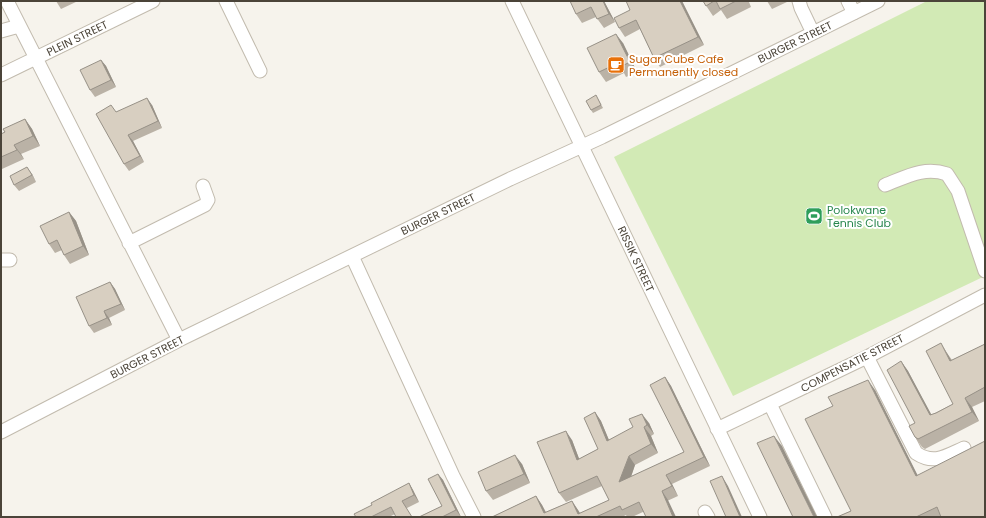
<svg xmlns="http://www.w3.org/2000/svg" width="986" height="518" font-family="Poppins,sans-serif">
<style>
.garden{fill:#d2eab5}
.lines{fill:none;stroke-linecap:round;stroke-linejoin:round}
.minor-casing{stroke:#c2bbae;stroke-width:15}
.minor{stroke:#fff;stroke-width:13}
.wall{fill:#bab2a6}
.shaded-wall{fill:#979187}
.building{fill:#d8cfc1;stroke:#979187}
.labels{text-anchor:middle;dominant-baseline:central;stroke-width:4;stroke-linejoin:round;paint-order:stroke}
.street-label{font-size:11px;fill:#4b4439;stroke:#fff}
.food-label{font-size:11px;fill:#c56008;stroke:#fff;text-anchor:start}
.leisure-label{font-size:11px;fill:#27864d;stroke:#fff;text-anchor:start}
</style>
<rect width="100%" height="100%" fill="#f6f3ec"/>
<path class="garden" d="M 927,1 L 985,1 L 985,276 L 733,396 L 614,157 Z"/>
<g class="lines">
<defs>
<path id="minor" d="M 7,1 L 179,340
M 226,1 L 260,71
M 512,1 L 760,517
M 799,1 L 801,8 L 813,33
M 848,1 L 854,13
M 1,31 L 19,26
M 1,75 L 153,1
M 885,185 C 906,177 924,166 947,174 L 958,191 L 985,271
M 129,243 L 205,205 L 208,200 L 203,186
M 352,256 L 453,476 L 474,517
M 1,260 L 10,260
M 867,357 L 916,453 C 934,465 946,456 964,448
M 770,404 L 825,517
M 717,429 L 867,357 L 985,295
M 1,432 L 179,340 L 510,179 L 602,137 L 878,1
M 705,512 L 708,517"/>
</defs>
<use href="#minor" class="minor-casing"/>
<use href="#minor" class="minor"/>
</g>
<path class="wall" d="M 56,1 L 78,1 L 61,9 Z
M 604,1 L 615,22 L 604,28 L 596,17 L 582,23 L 576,14 Z
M 682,1 L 704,45 L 660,67 L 654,58 L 640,29 L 625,37 L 619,28 L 630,10 Z
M 703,1 L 751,1 L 749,2 L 751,7 L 727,19 L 721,10 L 713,16 Z
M 767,1 L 786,1 L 787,2 L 772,9 Z
M 623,43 L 637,72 L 626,77 L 624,73 L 606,82 L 599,72 Z
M 101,60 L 106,66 L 116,87 L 95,97 L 90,90 Z
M 598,99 L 603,108 L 593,113 L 591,110 Z
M 152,105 L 162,128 L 133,141 L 144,162 L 129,171 L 124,164 L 116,112 Z
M 25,119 L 32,129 L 40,146 L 21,154 L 24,159 L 2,169 L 1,167 L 1,134 L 5,132 Z
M 32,174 L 36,182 L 19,191 L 14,185 Z
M 69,212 L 76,221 L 89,255 L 70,264 L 64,255 L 62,250 L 55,253 L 49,244 Z
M 110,282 L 115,289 L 125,310 L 109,318 L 112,325 L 94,333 L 89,326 Z
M 985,344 L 985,401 L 972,407 L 979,421 L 925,449 L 922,447 L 915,437 L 915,423 L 901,361 L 908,371 L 931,415 L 953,404 L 947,353 L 952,360 Z
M 665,377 L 671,386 L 710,466 L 672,484 L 678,496 L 632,517 L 627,517 L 626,515 L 622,517 L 492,517 L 536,496 L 542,505 L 546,512 L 572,501 L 580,513 L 609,500 L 602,486 L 566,502 L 559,493 L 572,440 L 579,459 L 598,449 L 595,412 L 601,421 L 609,440 L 649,423 L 654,434 L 651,436 L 658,453 L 635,465 L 631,477 L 684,452 Z
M 875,390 L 917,475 L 985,517 L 837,517 L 851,511 Z
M 522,464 L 530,483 L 493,500 L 486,491 Z
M 438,474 L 443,480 L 461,517 L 419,517 L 442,506 Z
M 409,483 L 413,490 L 419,502 L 389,517 L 356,517 Z"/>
<path class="shaded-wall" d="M 603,1 L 604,1 L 615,22 L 609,14 Z
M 680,1 L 682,1 L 704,45 L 698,37 Z
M 616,34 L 623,43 L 637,72 L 630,62 Z
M 101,60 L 106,66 L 116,87 L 111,80 Z
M 147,98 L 152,105 L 162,128 L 158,121 Z
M 25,119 L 32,129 L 40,146 L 33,136 Z
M 128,135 L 133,141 L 144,162 L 140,156 Z
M 14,145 L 21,154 L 24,159 L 17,150 Z
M 27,167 L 32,174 L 36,182 L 32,175 Z
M 69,212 L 76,221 L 89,255 L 83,246 Z
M 110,282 L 115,289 L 125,310 L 121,304 Z
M 104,311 L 109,318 L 112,325 L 107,318 Z
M 941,343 L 947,353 L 957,371 L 950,361 Z
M 901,361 L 908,371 L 937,425 L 930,415 Z
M 665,377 L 671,386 L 710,466 L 704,457 Z
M 868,380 L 875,390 L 923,486 L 916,476 Z
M 965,398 L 972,407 L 979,421 L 972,412 Z
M 595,412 L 601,421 L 613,450 L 607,441 Z
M 642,414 L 649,423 L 654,434 L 647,425 Z
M 644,427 L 651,436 L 658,453 L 651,444 Z
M 566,431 L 572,440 L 583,469 L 577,460 Z
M 774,436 L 782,446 L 817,517 L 814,517 Z
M 515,455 L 522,464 L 530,483 L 524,474 Z
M 629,456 L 635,465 L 626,491 L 619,482 Z
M 438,474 L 443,480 L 461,517 L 456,510 Z
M 666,475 L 672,484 L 678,496 L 672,486 Z
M 722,476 L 728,486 L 742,517 L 740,517 Z
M 409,483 L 413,490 L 419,502 L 414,495 Z
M 662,491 L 668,500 L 676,517 L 673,517 Z
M 536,496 L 542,505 L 548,517 L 544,513 Z
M 572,501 L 578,510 L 582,517 L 578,514 Z"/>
<path class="building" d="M 570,1 L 603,1 L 609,14 L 597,19 L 591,7 L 576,14 Z
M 626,1 L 680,1 L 698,37 L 654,58 L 636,20 L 619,28 L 614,18 L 630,10 Z
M 703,1 L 714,1 L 706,6 Z
M 716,1 L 736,1 L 720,9 Z
M 616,34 L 630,62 L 620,67 L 618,63 L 599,72 L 587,48 Z
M 101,60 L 111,80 L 90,90 L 80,70 Z
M 596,95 L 601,105 L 591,110 L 586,101 Z
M 147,98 L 158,121 L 128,135 L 140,156 L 124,164 L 96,114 L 111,105 L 116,112 Z
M 25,119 L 33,136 L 14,145 L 17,150 L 1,157 L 1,134 L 5,132 L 3,129 Z
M 27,167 L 32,175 L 14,185 L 10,176 Z
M 69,212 L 83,246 L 64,255 L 57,240 L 49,244 L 40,226 Z
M 110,282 L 121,304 L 104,311 L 107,318 L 89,326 L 76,297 Z
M 941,343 L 950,361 L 985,344 L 985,387 L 965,398 L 972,412 L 918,439 L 915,437 L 909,426 L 915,423 L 887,370 L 901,361 L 930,415 L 936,413 L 953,404 L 926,351 Z
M 665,377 L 704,457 L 666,475 L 672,486 L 662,491 L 673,517 L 646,517 L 639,502 L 622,510 L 620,506 L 596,517 L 492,517 L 536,496 L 544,513 L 572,501 L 578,514 L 609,500 L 597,476 L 559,493 L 537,442 L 566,431 L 577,460 L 598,449 L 584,418 L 595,412 L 607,441 L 633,427 L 629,419 L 642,414 L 647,425 L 644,427 L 651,444 L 629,456 L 619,482 L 684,452 L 650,385 Z
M 868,380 L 916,476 L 985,441 L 985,517 L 941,517 L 937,507 L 916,517 L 837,517 L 851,511 L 805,419 L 833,406 L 828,397 Z
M 774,436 L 814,517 L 793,517 L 757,443 Z
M 515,455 L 524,474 L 486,491 L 478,472 Z
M 438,474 L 456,510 L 442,517 L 419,517 L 442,506 L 428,479 Z
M 722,476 L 740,517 L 726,517 L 710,481 Z
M 409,483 L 414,495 L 402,501 L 412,517 L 396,517 L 391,507 L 371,517 L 356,517 L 354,514 L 372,505 L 371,503 Z"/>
<defs>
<symbol id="cafe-square" viewBox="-11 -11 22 22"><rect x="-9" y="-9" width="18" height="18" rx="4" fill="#e8710a" stroke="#fff"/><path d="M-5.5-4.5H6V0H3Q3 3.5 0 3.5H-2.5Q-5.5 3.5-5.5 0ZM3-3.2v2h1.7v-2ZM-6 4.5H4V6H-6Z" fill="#fff"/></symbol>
<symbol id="stadium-square" viewBox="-11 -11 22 22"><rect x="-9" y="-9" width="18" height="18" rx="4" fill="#2e9e5b" stroke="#fff"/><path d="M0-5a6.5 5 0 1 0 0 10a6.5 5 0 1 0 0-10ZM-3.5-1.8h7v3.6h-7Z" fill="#fff"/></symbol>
</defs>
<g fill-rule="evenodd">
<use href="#cafe-square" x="606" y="55" width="20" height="20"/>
<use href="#stadium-square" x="804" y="206" width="20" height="20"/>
</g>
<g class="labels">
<g class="street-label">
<text transform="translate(77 38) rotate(-26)">PLEIN STREET</text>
<text transform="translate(795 42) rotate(-26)">BURGER STREET</text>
<text transform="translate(438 214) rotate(-26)">BURGER STREET</text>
<text transform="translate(636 259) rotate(65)">RISSIK STREET</text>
<text transform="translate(147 357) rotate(-27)">BURGER STREET</text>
<text transform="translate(852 363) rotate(-27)">COMPENSATIE STREET</text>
</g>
<g class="food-label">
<text x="629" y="59">Sugar Cube Cafe<tspan x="629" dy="13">Permanently closed</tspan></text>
</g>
<g class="leisure-label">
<text x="827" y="210">Polokwane<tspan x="827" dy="13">Tennis Club</tspan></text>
</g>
</g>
<rect width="986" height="518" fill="none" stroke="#4b4439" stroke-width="4"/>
</svg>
